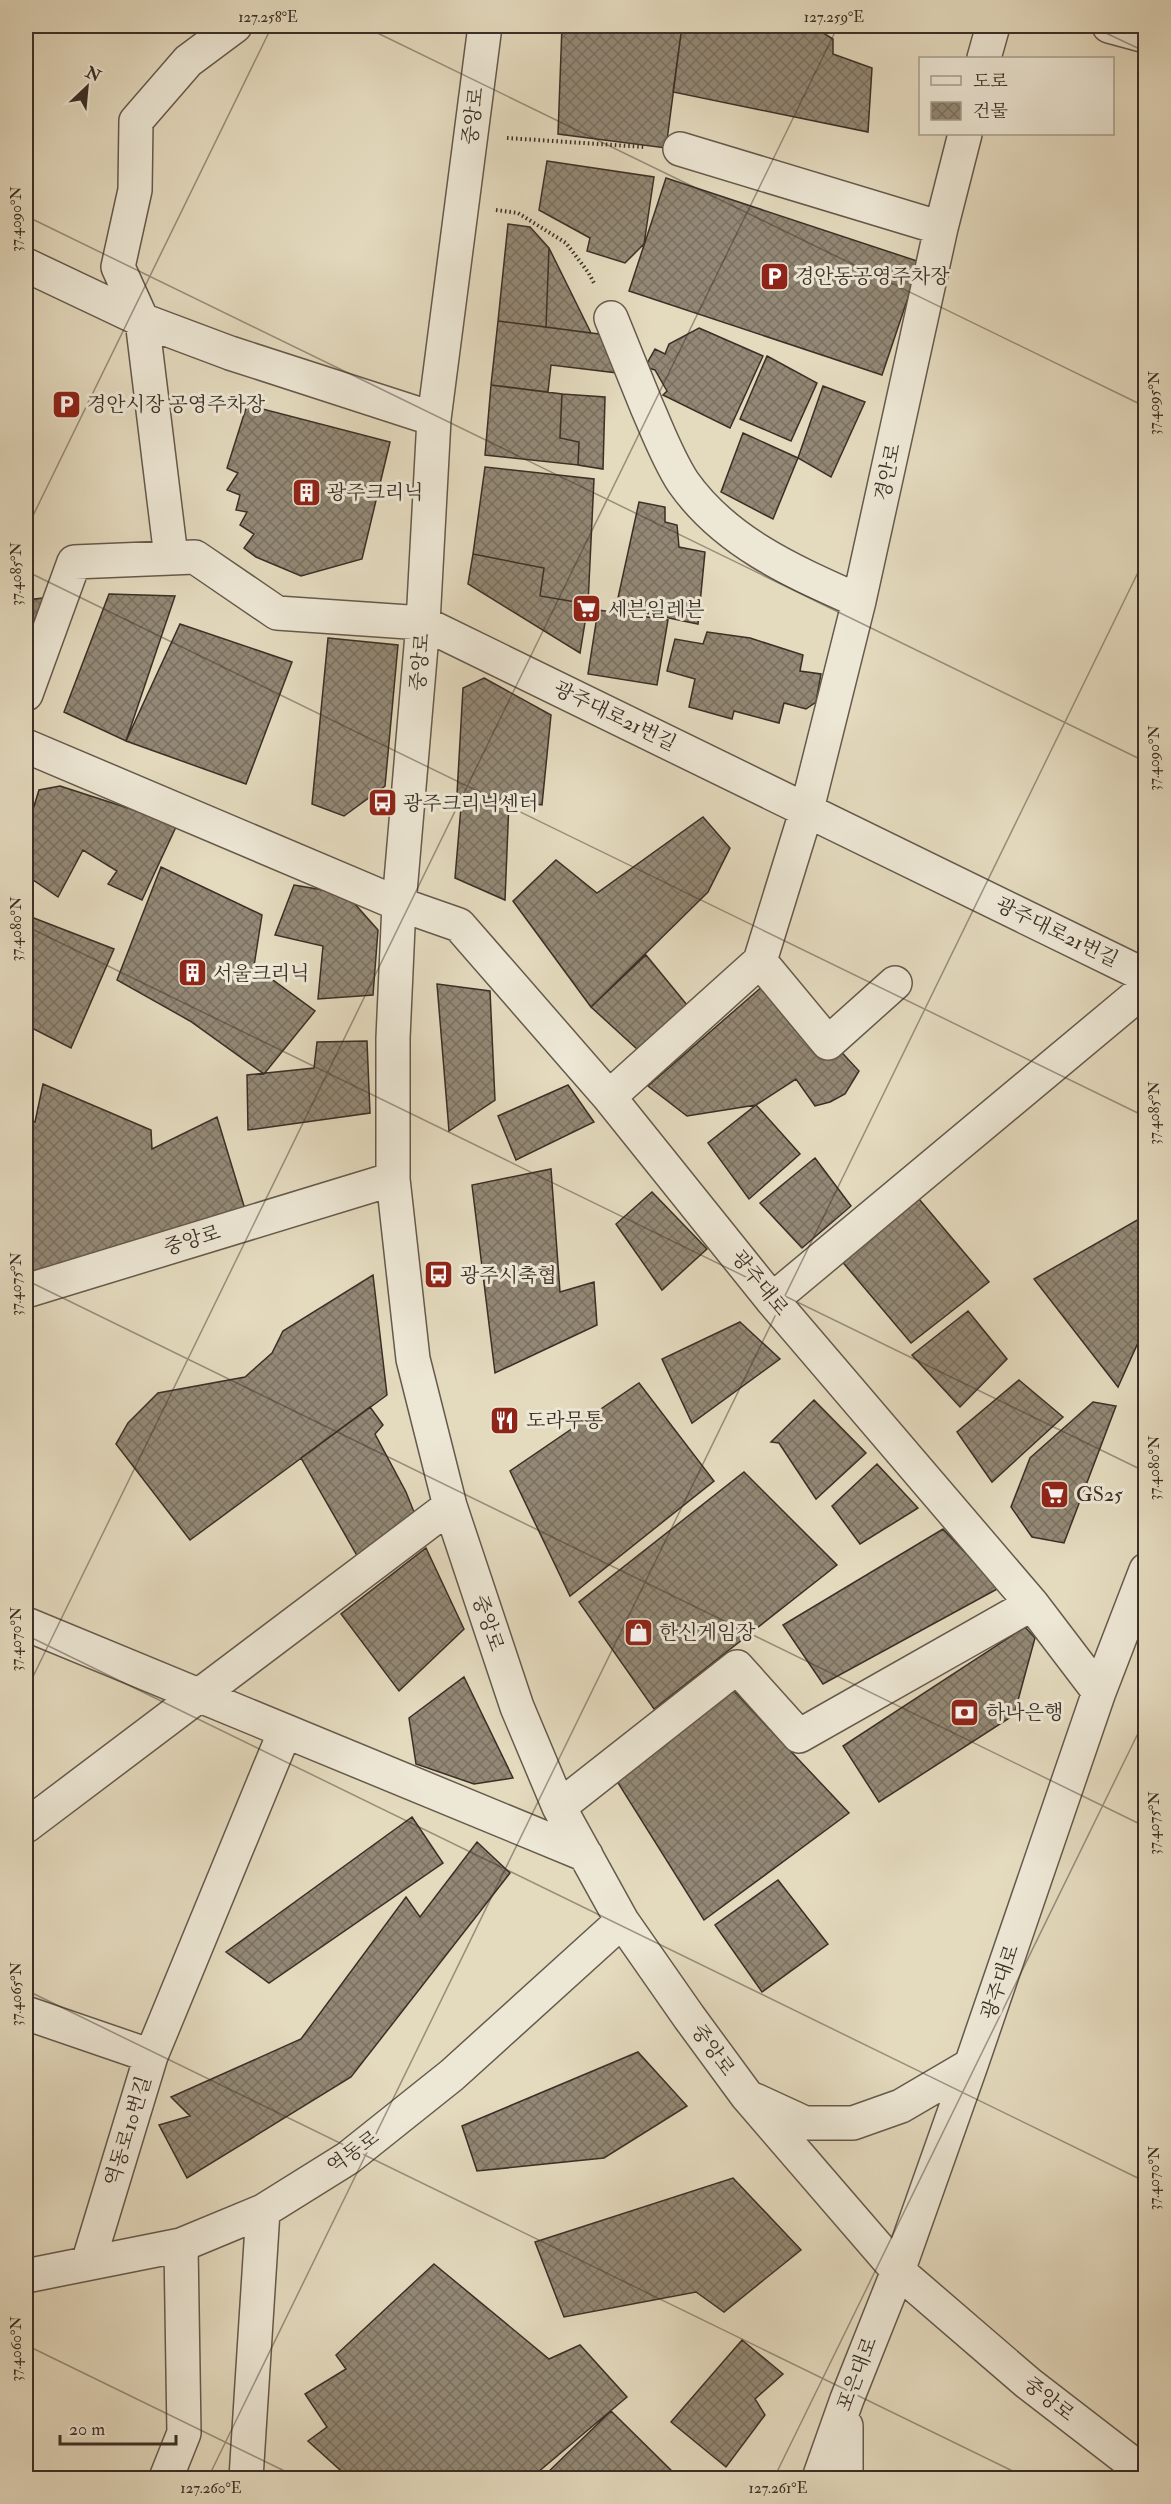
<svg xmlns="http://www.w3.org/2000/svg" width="1171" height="2504" font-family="'IM FELL Double Pica','Noto Serif KR',serif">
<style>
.building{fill:url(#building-cross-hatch);stroke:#3b2f26;stroke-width:1.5}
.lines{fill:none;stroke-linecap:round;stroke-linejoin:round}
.minor-casing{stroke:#655a4c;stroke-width:36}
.path{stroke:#3b2f26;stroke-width:4;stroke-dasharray:1.5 3;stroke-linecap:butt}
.minor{stroke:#ede7d5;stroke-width:33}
.ticks{fill:none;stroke:#3b2f26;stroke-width:1.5;stroke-opacity:0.45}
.labels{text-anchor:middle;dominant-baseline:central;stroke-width:6;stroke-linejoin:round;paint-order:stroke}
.street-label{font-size:20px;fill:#3b2f26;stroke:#ede7d5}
.poi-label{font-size:20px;fill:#3b2f26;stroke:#ede7d5;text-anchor:start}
.neatline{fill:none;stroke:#3b2f26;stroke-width:2}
.ticks-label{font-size:15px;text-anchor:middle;fill:#3b2f26}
</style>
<defs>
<pattern id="building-cross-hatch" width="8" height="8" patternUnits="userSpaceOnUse" patternTransform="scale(1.5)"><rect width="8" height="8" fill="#938875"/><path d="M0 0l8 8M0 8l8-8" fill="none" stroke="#797060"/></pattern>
</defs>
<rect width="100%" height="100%" fill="#e4dabe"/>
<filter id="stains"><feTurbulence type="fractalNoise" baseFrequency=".00333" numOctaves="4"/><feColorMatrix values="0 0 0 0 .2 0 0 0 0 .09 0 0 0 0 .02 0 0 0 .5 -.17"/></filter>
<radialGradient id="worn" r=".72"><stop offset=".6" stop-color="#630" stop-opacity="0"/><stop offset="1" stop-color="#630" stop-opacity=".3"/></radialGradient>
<path class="building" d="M 562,26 L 682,26 L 666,148 L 558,134 Z
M 682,26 L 812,26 L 833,39 L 833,54 L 872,68 L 868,132 L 673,92 Z
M 547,161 L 654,177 L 644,244 L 625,263 L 587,251 L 590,238 L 539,210 Z
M 666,178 L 920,262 L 882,375 L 629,291 Z
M 508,224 L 530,227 L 549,248 L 546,327 L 498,321 Z
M 549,248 L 591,333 L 546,327 Z
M 498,321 L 599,334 L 618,373 L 551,365 L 548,392 L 491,385 Z
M 699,328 L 763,356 L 730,428 L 663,395 L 667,391 L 655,370 L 645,367 L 655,349 L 665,354 L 669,344 Z
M 767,356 L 817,383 L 791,441 L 740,419 Z
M 491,385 L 562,394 L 560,438 L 579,442 L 578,465 L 485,455 Z
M 823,386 L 865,402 L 831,477 L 798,458 Z
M 562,394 L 605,397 L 603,469 L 578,465 L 579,442 L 560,438 Z
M 247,405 L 390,442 L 362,559 L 301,576 L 256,557 L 244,548 L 254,534 L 240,525 L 247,512 L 236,510 L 240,495 L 227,490 L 238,473 L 227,468 Z
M 743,433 L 798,458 L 773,519 L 721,492 Z
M 485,467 L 594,479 L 588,604 L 540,596 L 544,568 L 473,554 Z
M 639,502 L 665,507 L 665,522 L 677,525 L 679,547 L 705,552 L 698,624 L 616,607 Z
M 473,554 L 544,568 L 540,596 L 588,604 L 580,653 L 468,584 Z
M 109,594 L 175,596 L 126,741 L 64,712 Z
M 53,597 L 26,676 L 26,600 Z
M 598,610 L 668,620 L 657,685 L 588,674 Z
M 180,624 L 292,662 L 246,784 L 126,741 Z
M 707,632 L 750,638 L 803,655 L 800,671 L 821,674 L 816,702 L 806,709 L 784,703 L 779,723 L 734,711 L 732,719 L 689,707 L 695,679 L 667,671 L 675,639 L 703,644 Z
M 328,638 L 398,645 L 385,786 L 344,816 L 312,804 Z
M 484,678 L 551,715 L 542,805 L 457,794 L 463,688 Z
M 60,786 L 137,811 L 176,827 L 142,900 L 108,884 L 117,871 L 83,850 L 58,897 L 26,875 L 26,832 L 39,790 Z
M 462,795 L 509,801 L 505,900 L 455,878 Z
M 703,817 L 730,848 L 708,892 L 591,1007 L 513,901 L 556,860 L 597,893 Z
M 161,867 L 262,915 L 254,966 L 315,1011 L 264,1074 L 190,1021 L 117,980 Z
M 294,885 L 346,894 L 378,930 L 373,995 L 318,999 L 323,946 L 275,935 Z
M 26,915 L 114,949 L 71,1048 L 26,1025 Z
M 646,955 L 687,1005 L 637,1049 L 591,1007 Z
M 437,984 L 490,991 L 495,1100 L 449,1131 Z
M 764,985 L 783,989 L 859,1071 L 845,1094 L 830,1102 L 815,1106 L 796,1079 L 756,1105 L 687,1116 L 648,1086 Z
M 367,1041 L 370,1113 L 248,1130 L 247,1075 L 314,1068 L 317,1042 Z
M 43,1084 L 151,1130 L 152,1149 L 217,1117 L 251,1229 L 26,1293 L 26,1119 L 35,1122 Z
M 568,1085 L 594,1122 L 516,1160 L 498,1116 Z
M 756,1105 L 800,1154 L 749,1199 L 708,1143 Z
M 815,1158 L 851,1206 L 802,1248 L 760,1203 Z
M 551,1169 L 560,1292 L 594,1282 L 597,1325 L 495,1373 L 472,1185 Z
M 652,1192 L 707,1249 L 662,1290 L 616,1224 Z
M 919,1199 L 989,1282 L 911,1343 L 840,1259 Z
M 1146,1215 L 1146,1325 L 1118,1387 L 1034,1279 Z
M 373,1275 L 387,1395 L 190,1540 L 116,1444 L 128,1423 L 158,1393 L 245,1377 L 272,1353 L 283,1331 Z
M 968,1311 L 1007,1359 L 960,1407 L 912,1355 Z
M 740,1322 L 780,1359 L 692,1423 L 662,1359 Z
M 1019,1380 L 1063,1417 L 992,1482 L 957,1432 Z
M 639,1383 L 714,1481 L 570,1596 L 510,1471 Z
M 814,1400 L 866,1453 L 816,1499 L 779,1443 L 771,1442 Z
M 1093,1402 L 1116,1406 L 1064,1543 L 1032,1537 L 1011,1507 L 1030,1458 Z
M 370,1407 L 383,1425 L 375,1434 L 406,1492 L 414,1512 L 359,1559 L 301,1458 Z
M 877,1464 L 918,1508 L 860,1544 L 832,1506 Z
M 744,1472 L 837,1565 L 654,1709 L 579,1602 Z
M 943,1529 L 999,1588 L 823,1684 L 783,1625 Z
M 426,1548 L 464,1629 L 399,1691 L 341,1614 Z
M 1025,1627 L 1035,1638 L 1014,1715 L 879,1802 L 843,1746 Z
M 464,1677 L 513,1778 L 474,1784 L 416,1764 L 409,1718 Z
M 732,1689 L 849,1813 L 704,1920 L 615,1778 Z
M 412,1817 L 443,1863 L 269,1983 L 226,1952 Z
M 477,1842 L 510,1873 L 351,2077 L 187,2178 L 159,2125 L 190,2116 L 171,2097 L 301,2039 L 406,1897 L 420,1917 Z
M 778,1880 L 828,1944 L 762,1992 L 715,1925 Z
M 638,2052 L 687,2106 L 604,2158 L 477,2171 L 462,2126 Z
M 733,2178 L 801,2250 L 724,2312 L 696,2292 L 564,2317 L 535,2242 Z
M 434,2264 L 549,2359 L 580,2345 L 627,2397 L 531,2478 L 349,2478 L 308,2441 L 327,2427 L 305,2394 L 346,2369 L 336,2355 Z
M 742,2340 L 783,2374 L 755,2399 L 765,2415 L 726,2467 L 671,2422 Z
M 611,2411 L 679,2478 L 542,2478 Z"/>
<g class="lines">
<defs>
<path id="minor" d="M 485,26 L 434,419 L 423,623 L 399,904 L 393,1038 L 393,1179 L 413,1359 L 450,1506 L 517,1707 L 559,1807 L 622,1921 L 689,2017 L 747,2096 L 898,2271 L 1028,2383 L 1146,2474
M 1109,26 L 1146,36
M 984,58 L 993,26
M 680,149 L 941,228
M 26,265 L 142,320 L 230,353 L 434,419
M 611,318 C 623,347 635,377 647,407 C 658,432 668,459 683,482 C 726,543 794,572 859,601
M 171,557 L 142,320 L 118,267 L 135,190 L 136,121 L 188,61 L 235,26
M 26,694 L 74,562 L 195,557 L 277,613 L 423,623 L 1146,976
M 26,746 L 399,904 L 459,925 L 609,1097 L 772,1300 L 1032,1604 L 1099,1692
M 760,961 L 828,1043 L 895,983
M 609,1097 L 760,961 L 807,809 L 859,601 L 941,228 L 965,134
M 26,1291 L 393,1179
M 772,1300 L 1146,988
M 26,1624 L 586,1855
M 559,1807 L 737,1667 L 799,1736 L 1032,1604
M 26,1826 L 450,1506
M 26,2013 L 151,2056 L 88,2263
M 151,2056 L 285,1731
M 755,2100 L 805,2123 L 853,2123 L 901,2106 L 971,2065
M 26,2276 L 181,2245 L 263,2211 L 348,2158 L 452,2075 L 622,1921
M 166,2478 L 184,2433 L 181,2245
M 246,2478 L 263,2211
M 819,2478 L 847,2399 L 898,2271 L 971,2065 L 1099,1692 L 1146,1570
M 846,2478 L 846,2426"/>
</defs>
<use href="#minor" class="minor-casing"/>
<path class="path" d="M 507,138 L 644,147
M 496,210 L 518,213 L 566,243 L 588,272 L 595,285"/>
<use href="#minor" class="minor"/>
</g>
<path class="ticks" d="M 363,26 L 1146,407M 1091,26 L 1146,52M 26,216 L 1146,762M 26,530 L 272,26M 26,571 L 1146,1117M 26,926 L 1146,1472M 26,1280 L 1146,1827M 26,1635 L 1146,2182M 26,1691 L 838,26M 26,1990 L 1027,2478M 26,2345 L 299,2478M 208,2478 L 1146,556M 774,2478 L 1146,1717"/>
<defs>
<symbol id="parking-square" viewBox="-11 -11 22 22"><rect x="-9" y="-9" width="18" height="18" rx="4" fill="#8f2418" stroke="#ede7d5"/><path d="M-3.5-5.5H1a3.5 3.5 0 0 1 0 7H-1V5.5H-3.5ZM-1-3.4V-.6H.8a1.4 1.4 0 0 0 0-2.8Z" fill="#fff"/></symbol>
<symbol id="building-square" viewBox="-11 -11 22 22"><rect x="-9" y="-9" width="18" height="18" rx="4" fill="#8f2418" stroke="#ede7d5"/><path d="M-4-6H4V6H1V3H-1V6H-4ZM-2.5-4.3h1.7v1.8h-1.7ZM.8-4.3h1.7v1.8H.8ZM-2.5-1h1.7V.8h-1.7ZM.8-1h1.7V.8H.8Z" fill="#fff"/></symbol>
<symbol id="supermarket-square" viewBox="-11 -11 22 22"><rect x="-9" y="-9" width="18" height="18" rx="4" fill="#8f2418" stroke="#ede7d5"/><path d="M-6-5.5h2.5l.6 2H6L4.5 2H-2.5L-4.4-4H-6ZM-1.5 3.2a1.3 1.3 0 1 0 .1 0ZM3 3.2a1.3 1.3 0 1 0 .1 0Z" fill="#fff"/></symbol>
<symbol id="bus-square" viewBox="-11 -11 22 22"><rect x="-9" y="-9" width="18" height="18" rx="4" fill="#8f2418" stroke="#ede7d5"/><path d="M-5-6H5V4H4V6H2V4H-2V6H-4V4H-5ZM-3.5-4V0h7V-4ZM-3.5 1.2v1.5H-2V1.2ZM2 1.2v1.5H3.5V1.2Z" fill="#fff"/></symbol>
<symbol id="restaurant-square" viewBox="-11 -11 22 22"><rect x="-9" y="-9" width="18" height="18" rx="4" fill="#8f2418" stroke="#ede7d5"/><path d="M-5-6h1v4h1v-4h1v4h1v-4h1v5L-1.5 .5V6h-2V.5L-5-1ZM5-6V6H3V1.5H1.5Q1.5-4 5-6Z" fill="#fff"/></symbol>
<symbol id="shop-square" viewBox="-11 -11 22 22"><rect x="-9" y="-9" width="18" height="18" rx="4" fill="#8f2418" stroke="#ede7d5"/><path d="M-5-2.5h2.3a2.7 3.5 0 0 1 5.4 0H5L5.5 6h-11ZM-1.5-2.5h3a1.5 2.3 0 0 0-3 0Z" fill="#fff"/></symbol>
<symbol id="bank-square" viewBox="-11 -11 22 22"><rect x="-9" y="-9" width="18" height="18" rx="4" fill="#8f2418" stroke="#ede7d5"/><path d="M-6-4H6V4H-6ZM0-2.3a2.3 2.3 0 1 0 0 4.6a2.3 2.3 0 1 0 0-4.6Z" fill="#fff"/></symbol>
</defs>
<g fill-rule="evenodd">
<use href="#parking-square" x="758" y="260" width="33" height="33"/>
<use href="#parking-square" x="50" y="388" width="33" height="33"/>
<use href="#building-square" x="290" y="476" width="33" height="33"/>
<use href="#supermarket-square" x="570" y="592" width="33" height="33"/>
<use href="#bus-square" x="366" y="786" width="33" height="33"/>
<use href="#building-square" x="176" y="956" width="33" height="33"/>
<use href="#bus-square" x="422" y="1258" width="33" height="33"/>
<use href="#restaurant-square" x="488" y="1404" width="33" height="33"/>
<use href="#supermarket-square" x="1038" y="1478" width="33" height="33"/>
<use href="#shop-square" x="622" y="1616" width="33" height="33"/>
<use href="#bank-square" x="948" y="1696" width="33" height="33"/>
</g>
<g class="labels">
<g class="street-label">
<text transform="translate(473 116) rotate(-83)">중앙로</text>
<text transform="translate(888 472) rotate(-78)">경안로</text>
<text transform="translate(420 662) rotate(-85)">중앙로</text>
<text transform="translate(615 716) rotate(26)">광주대로21번길</text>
<text transform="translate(1057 932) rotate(26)">광주대로21번길</text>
<text transform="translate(192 1240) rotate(-17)">중앙로</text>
<text transform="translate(760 1283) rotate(51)">광주대로</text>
<text transform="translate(488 1623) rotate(71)">중앙로</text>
<text transform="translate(1000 1982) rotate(-71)">광주대로</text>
<text transform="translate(713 2050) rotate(54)">중앙로</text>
<text transform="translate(128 2131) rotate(-73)">역동로10번길</text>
<text transform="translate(353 2152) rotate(-36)">역동로</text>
<text transform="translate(857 2374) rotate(-69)">포은대로</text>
<text transform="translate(1049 2399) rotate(38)">중앙로</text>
</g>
<g class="poi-label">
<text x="795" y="276">경안동공영주차장</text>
<text x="87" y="404">경안시장 공영주차장</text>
<text x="327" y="492">광주크리닉</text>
<text x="608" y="609">세븐일레븐</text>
<text x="403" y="803">광주크리닉센터</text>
<text x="213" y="973">서울크리닉</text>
<text x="460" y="1275">광주시축협</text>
<text x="526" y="1420">도라무통</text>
<text x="1076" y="1494">GS25</text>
<text x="659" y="1632">한신게임장</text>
<text x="986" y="1712">하나은행</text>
</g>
</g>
<rect width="1171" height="2504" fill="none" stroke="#e4dabe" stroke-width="66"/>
<rect x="919" y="57" width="195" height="78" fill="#ede7d5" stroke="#a69d8f" stroke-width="1.5"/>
<rect x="931" y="76" width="30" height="9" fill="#ede7d5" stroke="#a69d8f" stroke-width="1.5"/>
<text x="973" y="87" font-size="18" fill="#3b2f26">도로</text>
<rect x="931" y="102" width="30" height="18" fill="url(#building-cross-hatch)" stroke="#a69d8f" stroke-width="1.5"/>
<text x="973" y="117" font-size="18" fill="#3b2f26">건물</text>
<g transform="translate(87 87) rotate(26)" stroke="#ede7d5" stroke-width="4.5" paint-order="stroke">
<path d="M0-4.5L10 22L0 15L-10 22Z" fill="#3b2f26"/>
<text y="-9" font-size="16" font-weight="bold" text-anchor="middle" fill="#3b2f26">N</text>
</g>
<path d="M60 2435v9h116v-9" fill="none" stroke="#3b2f26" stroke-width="3"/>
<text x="69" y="2435" font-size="18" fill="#3b2f26" stroke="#ede7d5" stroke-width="4.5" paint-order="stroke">20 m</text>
<rect x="33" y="33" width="1105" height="2438" class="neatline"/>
<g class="ticks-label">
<text x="268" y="22">127.258°E</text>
<text x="834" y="22">127.259°E</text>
<text transform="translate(16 219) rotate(-90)" y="5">37.4090°N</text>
<text transform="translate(1154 403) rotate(-90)" y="5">37.4095°N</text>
<text transform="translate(16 574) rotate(-90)" y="5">37.4085°N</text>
<text transform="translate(1154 758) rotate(-90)" y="5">37.4090°N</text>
<text transform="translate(16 929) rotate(-90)" y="5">37.4080°N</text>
<text transform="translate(1154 1113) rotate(-90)" y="5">37.4085°N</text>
<text transform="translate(16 1284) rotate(-90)" y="5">37.4075°N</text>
<text transform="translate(1154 1468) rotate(-90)" y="5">37.4080°N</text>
<text transform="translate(16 1639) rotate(-90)" y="5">37.4070°N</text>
<text transform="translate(1154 1823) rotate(-90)" y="5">37.4075°N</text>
<text transform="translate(16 1994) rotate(-90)" y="5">37.4065°N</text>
<text transform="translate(1154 2178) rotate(-90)" y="5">37.4070°N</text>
<text transform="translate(16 2349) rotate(-90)" y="5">37.4060°N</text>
<text x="211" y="2493">127.260°E</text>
<text x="778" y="2493">127.261°E</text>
</g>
<rect width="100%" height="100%" filter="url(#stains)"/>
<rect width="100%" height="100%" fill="url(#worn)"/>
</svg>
